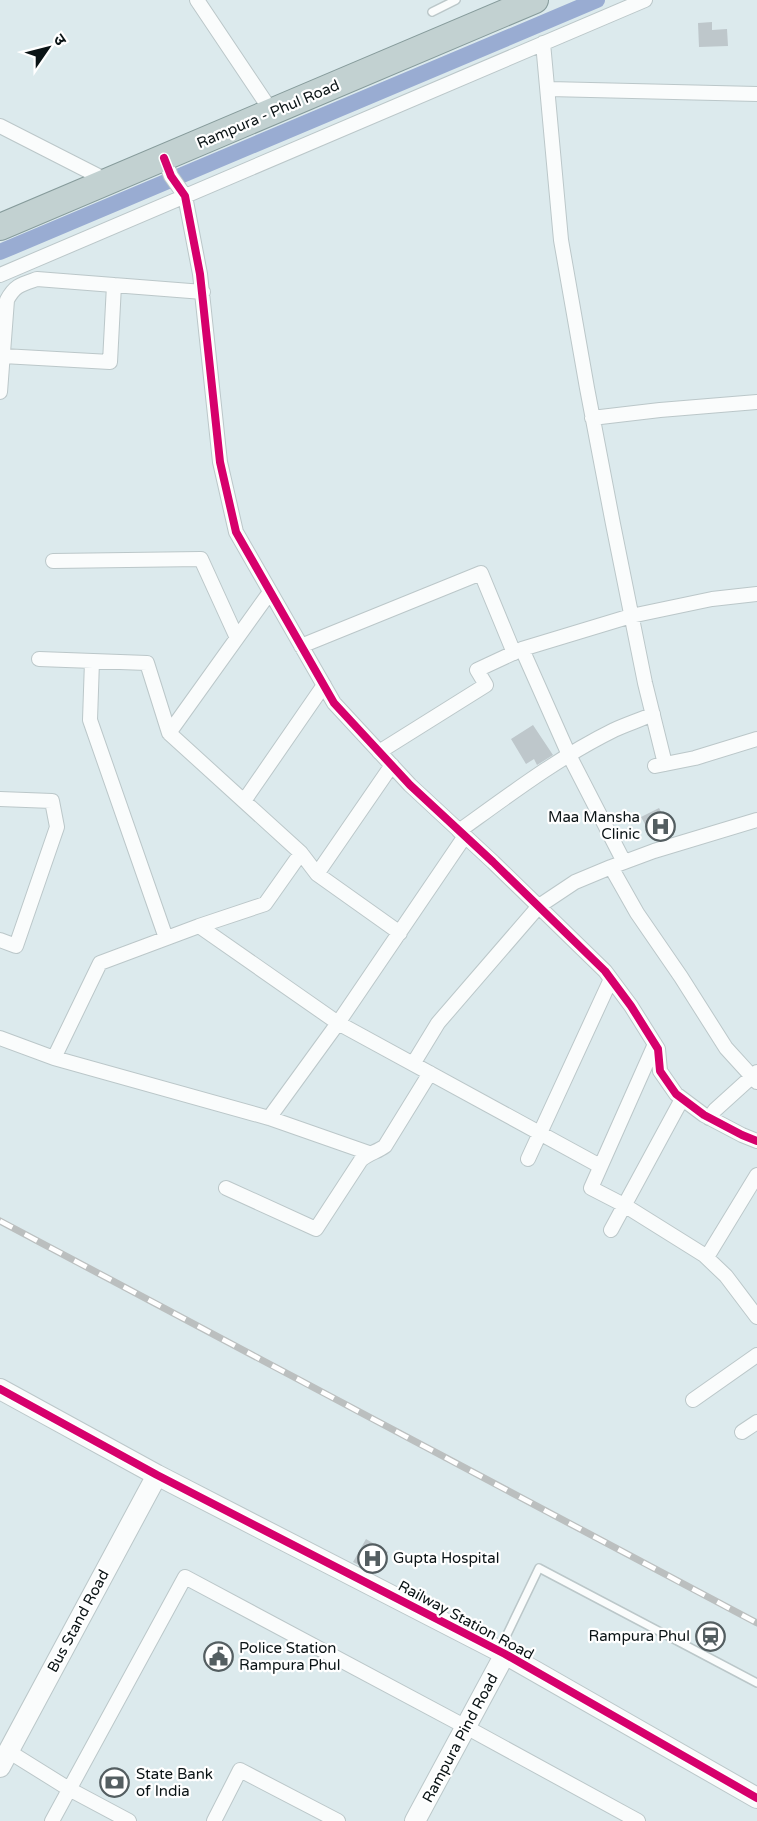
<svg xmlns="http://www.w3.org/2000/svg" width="757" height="1821" font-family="'Varela Round','Noto Sans Devanagari',sans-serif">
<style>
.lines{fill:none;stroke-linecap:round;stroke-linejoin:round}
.canal{stroke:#99acd2;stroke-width:16}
.building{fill:#bec7cb}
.lane-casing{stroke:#bbc7c9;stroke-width:10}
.street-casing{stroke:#bbc7c9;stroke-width:16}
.secondary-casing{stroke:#bbc7c9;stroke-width:22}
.highway-casing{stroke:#869b9b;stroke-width:28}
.lane{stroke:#fafcfc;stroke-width:7}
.street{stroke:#fafcfc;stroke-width:14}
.secondary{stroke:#fafcfc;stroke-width:20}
.highway{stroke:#c2d1d1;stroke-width:26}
.rail-casing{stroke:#bbbfbf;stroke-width:7}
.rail{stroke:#fff;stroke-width:4.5;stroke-dasharray:14;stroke-linecap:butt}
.cycleway-casing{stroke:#fff;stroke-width:11}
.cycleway{stroke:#d6006c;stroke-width:8}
.labels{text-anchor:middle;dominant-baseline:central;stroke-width:4.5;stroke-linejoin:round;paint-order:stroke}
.street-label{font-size:15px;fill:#0a1315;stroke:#fff}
.poi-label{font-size:15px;fill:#0a1315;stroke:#fff;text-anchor:start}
</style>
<rect width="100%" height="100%" fill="#dceaed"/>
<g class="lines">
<path class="canal" d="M 0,252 L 597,0"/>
</g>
<path class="building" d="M 712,22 L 712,30 L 727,29 L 728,46 L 699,47 L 698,23 Z
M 533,725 L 553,755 L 537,765 L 534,759 L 526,764 L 511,739 Z
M 659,808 L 674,835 L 661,840 L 656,831 L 651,835 L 641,817 Z
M 366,1539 L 388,1552 L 376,1574 L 353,1562 Z"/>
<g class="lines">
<defs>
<path id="lane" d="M 432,12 L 456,0
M 500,1649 L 539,1568 L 757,1683"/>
<path id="street" d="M 197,0 L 272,112
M 543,43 L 561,240 L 587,388 L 613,524 L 645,683 L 665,764
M 549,89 L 757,94
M 0,126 L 108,181
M 164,158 L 171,176 L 185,196 L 200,274 L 220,462 L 236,532 L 334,703 L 410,785 L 493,862 L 605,971 L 631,1006 L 658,1049 L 660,1071 L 676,1094 L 704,1115 L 742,1135 L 757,1141
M 0,275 L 645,0
M 3,356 L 110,362 L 114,285
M 0,392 L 7,300 C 15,285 22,284 37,279 L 203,292
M 592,418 L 660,410 L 757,402
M 53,561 L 201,559 L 237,638
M 270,592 L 169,733 L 301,853 L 317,874 L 400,933
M 301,646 L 481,573 L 514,653
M 522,649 L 569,755 L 624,862
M 39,659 L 147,663 L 169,733
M 92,661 L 90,720 L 166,938
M 379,752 L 486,685 L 477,670 L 522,649 L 631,616 L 712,599 L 757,594
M 655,766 L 695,758 L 757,739
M 0,799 L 52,801 L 57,827 L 16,946 L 0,940
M 244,801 L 324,685
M 459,831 C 509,795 559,757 614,730 C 627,724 640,720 653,714
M 301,853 L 265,904 L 199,926 L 338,1023 L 600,1166
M 611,867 L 637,913 L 681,977 L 726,1048 L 757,1082
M 317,874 L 392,765
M 0,1038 L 54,1058 L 269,1118 L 369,1153
M 655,1044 L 591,1188 L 624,1205 L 704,1255 L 726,1276 L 757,1317
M 54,1058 L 100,963 L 199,926
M 413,1064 L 438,1023 L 539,906 L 575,882 L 611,867 L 654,851 L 757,820
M 269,1118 L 338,1023 L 465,836
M 709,1118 L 715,1110 L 757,1072
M 528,1159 L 611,979
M 226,1188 L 316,1229 L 361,1160 C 369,1153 377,1152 385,1146 L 430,1073
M 611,1230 L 682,1099
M 707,1257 L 757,1175
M 693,1400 L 757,1355
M 742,1432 L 757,1422
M 8,1751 L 69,1789 L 129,1821
M 52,1821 L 185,1577 L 466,1727 L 638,1821
M 214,1821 L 240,1770 L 338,1821"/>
<path id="secondary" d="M 0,1389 L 157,1475 L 505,1654 L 757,1798
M 0,1767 L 157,1475
M 415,1821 L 505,1654"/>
<path id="highway" d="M 0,227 L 535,0"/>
</defs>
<use href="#lane" class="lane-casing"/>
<use href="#street" class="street-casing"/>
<use href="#secondary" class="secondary-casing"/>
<use href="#highway" class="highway-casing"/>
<use href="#lane" class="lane"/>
<use href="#street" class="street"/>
<use href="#secondary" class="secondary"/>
<use href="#highway" class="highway"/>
<defs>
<path id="rail" d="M 0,1221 L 757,1623"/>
</defs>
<use href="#rail" class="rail-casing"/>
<use href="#rail" class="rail"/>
<defs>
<path id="cycleway" d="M 164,158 L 171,176 L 185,196 L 200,274 L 220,462 L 236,532 L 334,703 L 410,785 L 493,862 L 605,971 L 631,1006 L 658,1049 L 660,1071 L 676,1094 L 704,1115 L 742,1135 L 757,1141
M 0,1389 L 157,1475 L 505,1654 L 757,1798"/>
</defs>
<use href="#cycleway" class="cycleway-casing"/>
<use href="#cycleway" class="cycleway"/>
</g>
<defs>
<symbol id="hospital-ring" viewBox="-11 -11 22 22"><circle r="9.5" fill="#fff" stroke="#545e61" stroke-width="1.5"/><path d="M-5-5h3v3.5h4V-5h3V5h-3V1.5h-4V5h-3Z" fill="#545e61"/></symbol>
<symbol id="station-ring" viewBox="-11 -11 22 22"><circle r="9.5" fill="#fff" stroke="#545e61" stroke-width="1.5"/><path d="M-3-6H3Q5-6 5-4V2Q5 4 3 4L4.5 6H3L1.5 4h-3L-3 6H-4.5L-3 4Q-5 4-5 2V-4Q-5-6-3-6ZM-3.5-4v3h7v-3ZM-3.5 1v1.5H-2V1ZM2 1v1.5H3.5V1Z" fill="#545e61"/></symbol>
<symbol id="civic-ring" viewBox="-11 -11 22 22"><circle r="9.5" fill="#fff" stroke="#545e61" stroke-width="1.5"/><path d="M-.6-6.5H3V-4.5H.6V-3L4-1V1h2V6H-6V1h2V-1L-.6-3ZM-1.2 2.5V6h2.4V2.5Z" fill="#545e61"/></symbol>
<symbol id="bank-ring" viewBox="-11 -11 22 22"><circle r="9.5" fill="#fff" stroke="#545e61" stroke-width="1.5"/><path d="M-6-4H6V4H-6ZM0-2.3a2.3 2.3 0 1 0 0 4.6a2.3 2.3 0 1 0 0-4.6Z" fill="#545e61"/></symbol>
</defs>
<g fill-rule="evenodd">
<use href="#hospital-ring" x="644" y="810" width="33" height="33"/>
<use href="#hospital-ring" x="356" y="1542" width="33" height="33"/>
<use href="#station-ring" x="694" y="1620" width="33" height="33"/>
<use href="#civic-ring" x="202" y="1640" width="33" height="33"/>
<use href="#bank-ring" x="98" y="1766" width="33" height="33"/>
</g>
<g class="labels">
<g class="street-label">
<text transform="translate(268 114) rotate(-23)">Rampura - Phul Road</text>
<text transform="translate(466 1620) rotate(28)">Railway Station Road</text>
<text transform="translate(78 1621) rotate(-62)">Bus Stand Road</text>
<text transform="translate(460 1738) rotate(-62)">Rampura Pind Road</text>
</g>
<g class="poi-label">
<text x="640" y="817" text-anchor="end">Maa Mansha<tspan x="640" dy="17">Clinic</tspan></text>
<text x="393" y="1558">Gupta Hospital</text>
<text x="690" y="1636" text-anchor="end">Rampura Phul</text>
<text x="239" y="1648">Police Station<tspan x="239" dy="17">Rampura Phul</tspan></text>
<text x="136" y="1774">State Bank<tspan x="136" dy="17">of India</tspan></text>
</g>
</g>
<g transform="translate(48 48) rotate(55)" stroke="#ffffff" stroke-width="4.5" paint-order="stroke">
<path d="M0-4.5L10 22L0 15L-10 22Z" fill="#0a1315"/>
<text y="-9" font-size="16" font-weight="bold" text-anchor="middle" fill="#0a1315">उ</text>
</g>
</svg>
